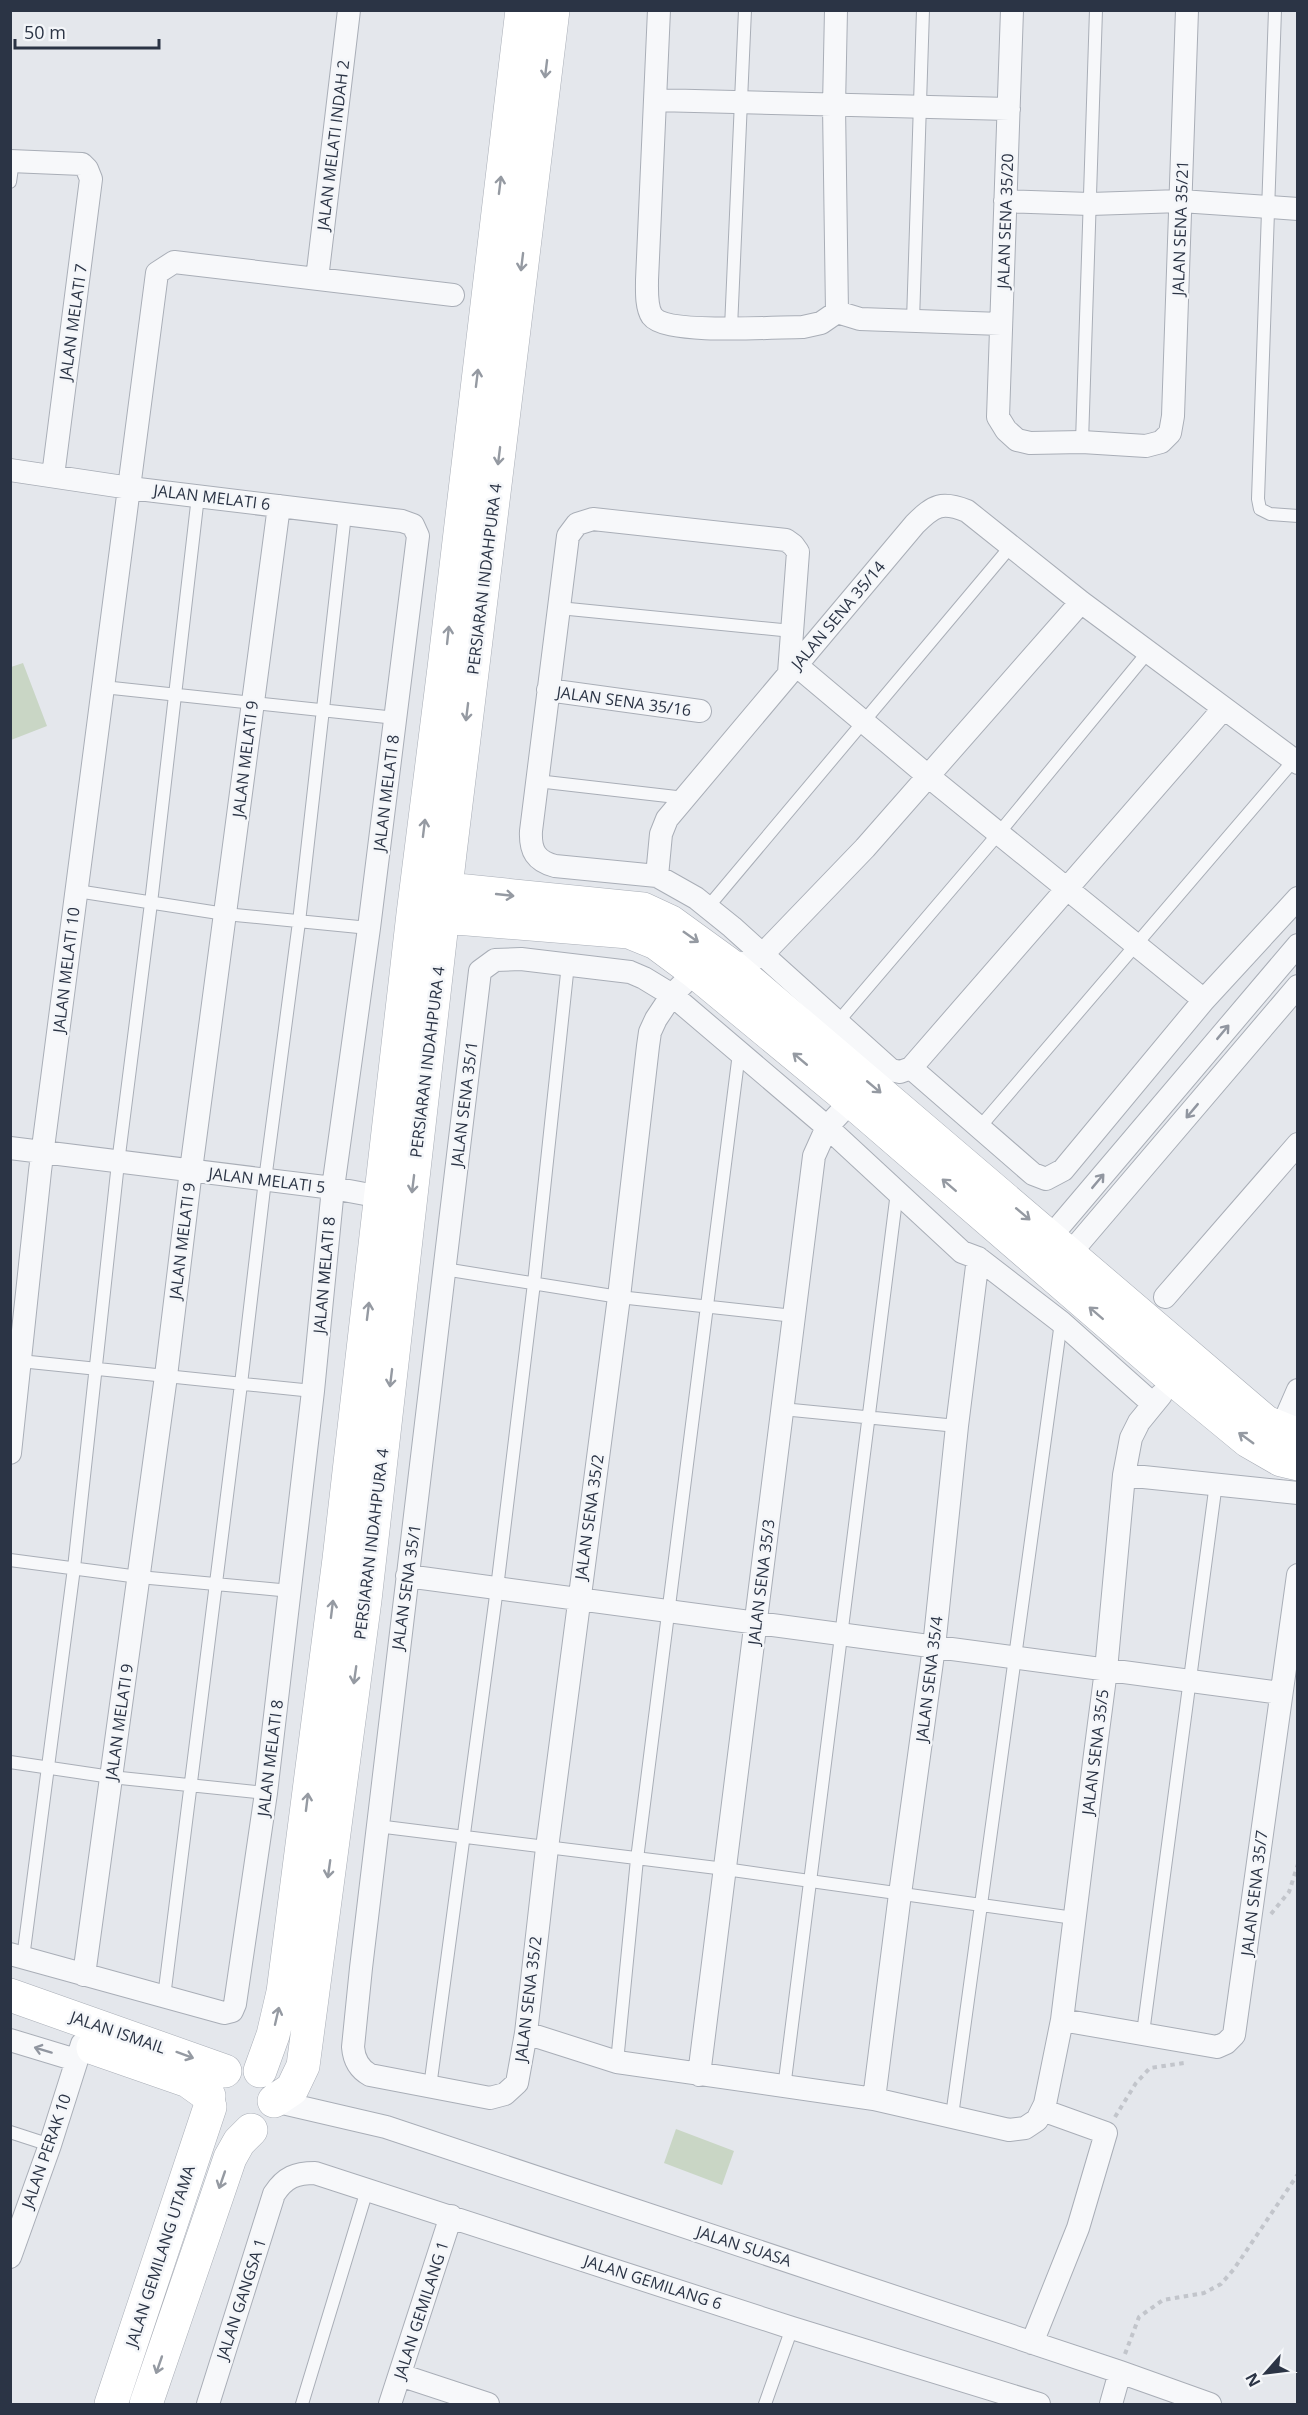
<svg xmlns="http://www.w3.org/2000/svg" width="1308" height="2415" font-family="'Open Sans',sans-serif">
<style>
.green{fill:#c9d6c5}
.lines{fill:none;stroke-linecap:round;stroke-linejoin:round}
.lane-casing{stroke:#a9aeb7;stroke-width:14}
.street-casing{stroke:#a9aeb7;stroke-width:24}
.secondary-casing{stroke:#a9aeb7;stroke-width:34}
.path{stroke:#c2c5cb;stroke-width:4;stroke-dasharray:4.5 4.5;stroke-linecap:butt}
.lane{stroke:#f7f8fa;stroke-width:12}
.street{stroke:#f7f8fa;stroke-width:22}
.secondary{stroke:#fff;stroke-width:33}
.oneway{stroke:#959aa2}
.oneway2{stroke:#9196a0}
.labels{text-anchor:middle;dominant-baseline:central;stroke-width:5;stroke-linejoin:round;paint-order:stroke}
.street-label{font-size:16px;fill:#2b3445;stroke:#f4f6f9}
</style>
<rect width="100%" height="100%" fill="#e4e7ec"/>
<path class="green" d="M 23,663 L 47,726 L 11,740 L 11,667 Z
M 676,2129 L 734,2151 L 722,2185 L 664,2163 Z"/>
<g class="lines">
<defs>
<path id="lane" d="M 1275,10 L 1258,499 L 1260,509 L 1270,514 L 1298,516
M 10,182 L 13,161
M 913,321 L 923,10
M 731,328 L 745,10
M 1082,442 L 1096,10
M 559,608 L 792,631
M 103,687 L 396,718
M 537,781 L 685,798
M 77,891 L 225,914 L 369,928
M 708,907 L 1011,546
M 837,1023 L 999,833 L 1148,652
M 979,1128 L 1294,760
M 444,1269 L 619,1297 L 794,1316
M 20,1361 L 313,1391
M 782,1409 L 957,1426
M 10,1560 L 139,1577 L 291,1591
M 10,1762 L 111,1777 L 266,1793
M 377,1826 L 725,1869 L 1074,1918
M 23,1958 L 74,1568 L 118,1163 L 151,903 L 198,496
M 164,1997 L 241,1384 L 265,1180 L 299,922 L 345,514
M 1143,2033 L 1216,1483
M 617,2062 L 637,1859 L 739,1053
M 430,2087 L 497,1588 L 534,1283 L 568,964
M 784,2088 L 897,1192
M 952,2116 L 1061,1322
M 10,2132 L 50,2145
M 302,2404 L 367,2190
M 765,2404 L 792,2328"/>
<path id="street" d="M 659,10 L 647,280 C 647,290 646,307 652,316 C 666,335 776,327 803,327 L 821,323 L 837,312 L 860,319 L 1001,324
M 836,10 L 834,106 L 837,312
M 1012,10 L 998,417 L 1006,430 L 1017,440 L 1030,443 L 1082,442 L 1146,446 L 1161,442 L 1170,433 L 1173,416 L 1187,10
M 655,100 L 1009,109
M 10,161 L 82,164 L 87,169 L 91,179 L 53,476
M 1005,201 L 1090,204 L 1181,201 L 1298,209
M 317,279 L 349,10
M 10,470 L 130,488 L 402,521 L 413,525 L 418,536 L 369,928 L 333,1188 L 313,1391 L 266,1793 L 235,2004 L 232,2011 L 224,2013 L 10,1954
M 1081,602 L 865,848 L 761,956 L 733,967 L 695,972 L 672,995 L 656,1019 L 650,1032 L 648,1046 L 619,1297 L 547,1848 L 526,2033 L 517,2083 L 505,2094 L 490,2098 L 370,2075 C 359,2069 354,2060 353,2047 L 361,1968 L 480,971 L 495,960 L 521,959 L 630,972 L 644,978 L 672,995 L 827,1127 L 962,1252 L 978,1258 L 1061,1322 L 1153,1404
M 796,665 L 928,776 L 1204,1000
M 789,673 L 798,552 L 793,545 L 786,540 L 593,519 L 577,524 L 568,536 L 531,831 C 530,851 536,861 555,866 L 657,876 L 696,898 L 732,927 L 891,1070 L 900,1072 L 911,1068 L 1033,1174 L 1046,1179 L 1063,1170 L 1204,1000 L 1298,898
M 548,690 L 700,711
M 657,876 L 661,834 L 667,819 L 915,524 C 934,505 942,501 967,511 L 1081,602 L 1298,763
M 911,1068 L 1224,708
M 10,1148 L 333,1188 L 381,1197
M 1041,1248 L 1298,945
M 1061,1264 L 1298,986
M 1165,1297 L 1298,1144
M 1281,1429 L 1298,1390
M 10,1453 L 40,1171 L 157,273 L 174,262 L 453,295
M 1124,1475 L 1298,1493
M 407,1576 L 1280,1693
M 84,1975 L 166,1376 L 191,1170 L 279,506
M 1062,2020 L 1217,2047 L 1226,2043 L 1234,2035 L 1298,1575
M 526,2033 L 617,2062 L 874,2099 L 1009,2130 L 1025,2128 L 1037,2120 L 1045,2104 L 1062,2020 L 1094,1762 L 1106,1670 L 1124,1475 L 1131,1438 L 1139,1422 L 1161,1395
M 10,2040 L 76,2060
M 699,2075 L 814,1156 L 827,1127 L 851,1101
M 874,2099 L 900,1894 L 934,1647 L 957,1426 L 978,1258
M 274,2101 L 386,2127 L 1120,2372 L 1210,2404
M 10,2257 L 50,2145 L 82,2044
M 1032,2343 L 1078,2228 L 1106,2133 L 1042,2110
M 400,2375 L 488,2404
M 208,2404 L 274,2194 C 285,2177 296,2173 315,2173 L 792,2328 L 1039,2404
M 390,2404 L 451,2216
M 1111,2404 L 1120,2372"/>
<path id="secondary" d="M 447,889 L 643,909 L 671,922 L 733,967 L 1266,1422 L 1298,1435
M 443,917 L 629,932 L 656,943 L 695,972 L 851,1101 L 1174,1380 L 1248,1441 L 1281,1460 L 1298,1464
M 10,1995 L 225,2071
M 93,2048 L 188,2081 L 209,2096
M 260,2071 L 273,2035 L 283,1992 L 339,1559 L 413,914 L 444,668 L 522,10
M 274,2101 L 292,2089 L 303,2066 L 365,1600 L 450,853 L 553,10
M 111,2404 L 210,2107
M 146,2404 L 230,2158 L 239,2142 L 251,2130"/>
</defs>
<use href="#lane" class="lane-casing"/>
<use href="#street" class="street-casing"/>
<use href="#secondary" class="secondary-casing"/>
<path class="path" d="M 1271,1914 L 1289,1892 L 1298,1864
M 1115,2117 L 1136,2083 L 1150,2068 L 1184,2063
M 1125,2354 L 1139,2317 L 1163,2300 L 1204,2293 L 1221,2284 L 1234,2269 L 1298,2174"/>
<use href="#lane" class="lane"/>
<use href="#street" class="street"/>
<use href="#secondary" class="secondary"/>
</g>
<defs><path id="oneway-shaft" d="M-6 0H5M1.5-3L5.5 0L1.5 3" fill="none" stroke-width="1.6" stroke-linecap="round" stroke-linejoin="round" transform="scale(1.5)"/></defs>
<g class="oneway">
<use href="#oneway-shaft" transform="translate(546 69) rotate(97)"/>
<use href="#oneway-shaft" transform="translate(500 185) rotate(-83)"/>
<use href="#oneway-shaft" transform="translate(522 262) rotate(97)"/>
<use href="#oneway-shaft" transform="translate(477 378) rotate(-83)"/>
<use href="#oneway-shaft" transform="translate(499 456) rotate(97)"/>
<use href="#oneway-shaft" transform="translate(448 635) rotate(-84)"/>
<use href="#oneway-shaft" transform="translate(467 712) rotate(97)"/>
<use href="#oneway-shaft" transform="translate(424 828) rotate(-83)"/>
<use href="#oneway-shaft" transform="translate(505 895) rotate(6)"/>
<use href="#oneway-shaft" transform="translate(691 937) rotate(35)"/>
<use href="#oneway-shaft" transform="translate(800 1059) rotate(-140)"/>
<use href="#oneway-shaft" transform="translate(874 1087) rotate(40)"/>
<use href="#oneway-shaft" transform="translate(413 1184) rotate(97)"/>
<use href="#oneway-shaft" transform="translate(949 1185) rotate(-139)"/>
<use href="#oneway-shaft" transform="translate(1023 1214) rotate(40)"/>
<use href="#oneway-shaft" transform="translate(368 1311) rotate(-83)"/>
<use href="#oneway-shaft" transform="translate(1096 1313) rotate(-139)"/>
<use href="#oneway-shaft" transform="translate(391 1378) rotate(97)"/>
<use href="#oneway-shaft" transform="translate(1246 1438) rotate(-144)"/>
<use href="#oneway-shaft" transform="translate(332 1609) rotate(-83)"/>
<use href="#oneway-shaft" transform="translate(355 1675) rotate(98)"/>
<use href="#oneway-shaft" transform="translate(307 1802) rotate(-83)"/>
<use href="#oneway-shaft" transform="translate(329 1869) rotate(98)"/>
<use href="#oneway-shaft" transform="translate(277 2016) rotate(-77)"/>
<use href="#oneway-shaft" transform="translate(185 2055) rotate(20)"/>
<use href="#oneway-shaft" transform="translate(222 2180) rotate(109)"/>
<use href="#oneway-shaft" transform="translate(159 2365) rotate(109)"/>
</g>
<g class="oneway2">
<use href="#oneway-shaft" transform="translate(1223 1032) rotate(-50)"/>
<use href="#oneway-shaft" transform="translate(1192 1111) rotate(130)"/>
<use href="#oneway-shaft" transform="translate(1098 1181) rotate(-50)"/>
<use href="#oneway-shaft" transform="translate(43 2050) rotate(-163)"/>
</g>
<g class="labels">
<g class="street-label">
<text transform="translate(333 145) rotate(-83)">JALAN MELATI INDAH 2</text>
<text transform="translate(1005 221) rotate(-88)">JALAN SENA 35/20</text>
<text transform="translate(1180 228) rotate(-88)">JALAN SENA 35/21</text>
<text transform="translate(73 322) rotate(-82)">JALAN MELATI 7</text>
<text transform="translate(212 497) rotate(7)">JALAN MELATI 6</text>
<text transform="translate(484 579) rotate(-83)">PERSIARAN INDAHPURA 4</text>
<text transform="translate(838 615) rotate(-50)">JALAN SENA 35/14</text>
<text transform="translate(624 701) rotate(8)">JALAN SENA 35/16</text>
<text transform="translate(245 759) rotate(-83)">JALAN MELATI 9</text>
<text transform="translate(386 793) rotate(-83)">JALAN MELATI 8</text>
<text transform="translate(66 970) rotate(-83)">JALAN MELATI 10</text>
<text transform="translate(427 1062) rotate(-83)">PERSIARAN INDAHPURA 4</text>
<text transform="translate(464 1104) rotate(-83)">JALAN SENA 35/1</text>
<text transform="translate(267 1180) rotate(7)">JALAN MELATI 5</text>
<text transform="translate(182 1241) rotate(-83)">JALAN MELATI 9</text>
<text transform="translate(324 1275) rotate(-85)">JALAN MELATI 8</text>
<text transform="translate(589 1517) rotate(-82)">JALAN SENA 35/2</text>
<text transform="translate(371 1544) rotate(-83)">PERSIARAN INDAHPURA 4</text>
<text transform="translate(761 1582) rotate(-83)">JALAN SENA 35/3</text>
<text transform="translate(406 1587) rotate(-82)">JALAN SENA 35/1</text>
<text transform="translate(929 1679) rotate(-83)">JALAN SENA 35/4</text>
<text transform="translate(119 1722) rotate(-82)">JALAN MELATI 9</text>
<text transform="translate(1095 1752) rotate(-83)">JALAN SENA 35/5</text>
<text transform="translate(270 1758) rotate(-83)">JALAN MELATI 8</text>
<text transform="translate(1254 1893) rotate(-83)">JALAN SENA 35/7</text>
<text transform="translate(528 1999) rotate(-83)">JALAN SENA 35/2</text>
<text transform="translate(118 2032) rotate(19)">JALAN ISMAIL</text>
<text transform="translate(46 2151) rotate(-71)">JALAN PERAK 10</text>
<text transform="translate(744 2246) rotate(18)">JALAN SUASA</text>
<text transform="translate(160 2256) rotate(-72)">JALAN GEMILANG UTAMA</text>
<text transform="translate(653 2282) rotate(18)">JALAN GEMILANG 6</text>
<text transform="translate(241 2299) rotate(-72)">JALAN GANGSA 1</text>
<text transform="translate(421 2310) rotate(-72)">JALAN GEMILANG 1</text>
</g>
</g>
<rect width="1308" height="2415" fill="none" stroke="#2b3445" stroke-width="24"/>
<g transform="translate(1266 2373) rotate(242)" stroke="#f4f6f9" stroke-width="4.5" paint-order="stroke">
<path d="M0-4.5L10 22L0 15L-10 22Z" fill="#2b3445"/>
<text y="-9" font-size="16" font-weight="bold" text-anchor="middle" fill="#2b3445">N</text>
</g>
<path d="M15 39v9h144v-9" fill="none" stroke="#2b3445" stroke-width="3"/>
<text x="24" y="39" font-size="18" fill="#2b3445" stroke="#f4f6f9" stroke-width="4.5" paint-order="stroke">50 m</text>
</svg>
